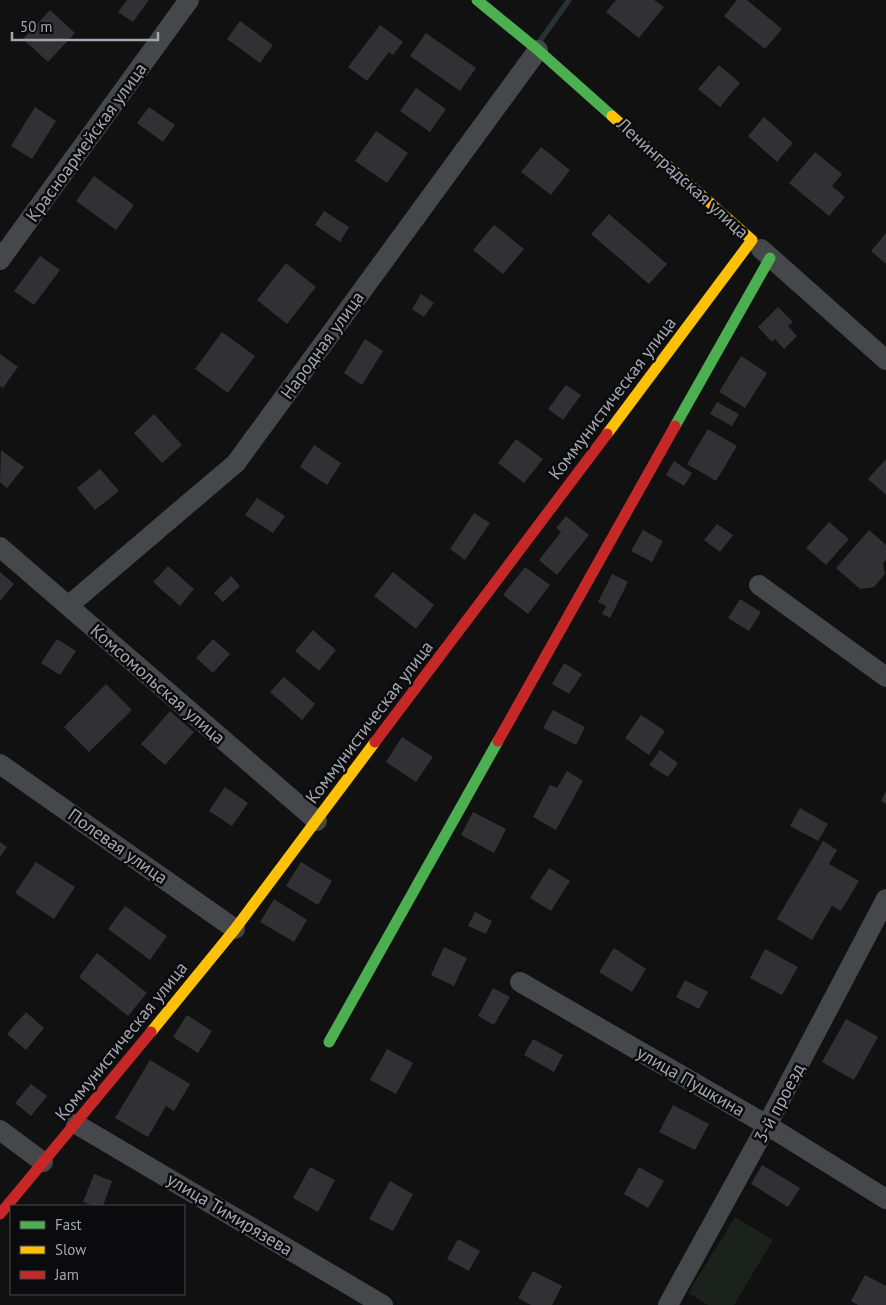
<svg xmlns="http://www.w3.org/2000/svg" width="886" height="1305" font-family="'PT Sans',sans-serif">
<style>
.green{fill:#1b211b}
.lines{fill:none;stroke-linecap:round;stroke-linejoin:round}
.stream{stroke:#283136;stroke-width:5.5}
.building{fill:#313133}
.street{stroke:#46474a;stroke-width:20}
.fast{stroke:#4caf50;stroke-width:11}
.slow{stroke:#ffc107;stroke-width:11}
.jam{stroke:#c62828;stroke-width:11}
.labels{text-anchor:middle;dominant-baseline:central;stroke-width:5;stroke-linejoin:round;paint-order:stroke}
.street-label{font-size:18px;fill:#a2a8b2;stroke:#0b0b0d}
</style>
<rect width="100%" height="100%" fill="#111"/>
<path class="green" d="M 735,1217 L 773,1240 L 734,1305 L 708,1305 L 688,1293 Z"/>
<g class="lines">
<path class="stream" d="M 540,41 L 569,0"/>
</g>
<path class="building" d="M 127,0 L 149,0 L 133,22 L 118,12 Z
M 616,0 L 654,0 L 664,7 L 639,38 L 606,12 Z
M 737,0 L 747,0 L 782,29 L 765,49 L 724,16 Z
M 50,10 L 75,33 L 48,62 L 23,39 Z
M 240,21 L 273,45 L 260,63 L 227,39 Z
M 380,25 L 403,42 L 393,55 L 389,52 L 367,81 L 348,67 Z
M 426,33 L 476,68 L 460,91 L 410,56 Z
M 719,65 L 740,83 L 720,107 L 698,89 Z
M 416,88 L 446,109 L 430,132 L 400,111 Z
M 35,107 L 56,121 L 32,159 L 11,146 Z
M 149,107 L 175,125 L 163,142 L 137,123 Z
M 764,117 L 793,143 L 777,162 L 748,136 Z
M 376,131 L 408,153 L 387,183 L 355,161 Z
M 541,147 L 570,170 L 551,195 L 521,172 Z
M 815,152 L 842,174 L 832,186 L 845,197 L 829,216 L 789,183 Z
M 94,176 L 134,205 L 116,230 L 76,201 Z
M 324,211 L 349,227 L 340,242 L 315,225 Z
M 609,214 L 667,264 L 649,284 L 591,234 Z
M 494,225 L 524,249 L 503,274 L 473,250 Z
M 886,233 L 886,264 L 871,251 Z
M 40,256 L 60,270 L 34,305 L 14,291 Z
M 286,263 L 316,287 L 287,324 L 257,300 Z
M 421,294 L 434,303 L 424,317 L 412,309 Z
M 778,307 L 793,322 L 788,326 L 797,336 L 784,349 L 775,339 L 772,342 L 758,327 Z
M 222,332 L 255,356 L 228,393 L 195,369 Z
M 365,339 L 383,351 L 362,385 L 344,373 Z
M 0,354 L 18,367 L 3,388 L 0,386 Z
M 741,356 L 767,373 L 745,408 L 719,392 Z
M 566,385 L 581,395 L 563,420 L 548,409 Z
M 717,402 L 739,414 L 732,426 L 710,414 Z
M 154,414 L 182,445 L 162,463 L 134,433 Z
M 708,429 L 737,446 L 716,481 L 687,464 Z
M 516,439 L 543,459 L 524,483 L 498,463 Z
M 314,445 L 341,463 L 327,485 L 300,467 Z
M 1,450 L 24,467 L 7,488 L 0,482 Z
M 886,459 L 886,495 L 868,479 Z
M 674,461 L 692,473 L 684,486 L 666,475 Z
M 100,469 L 119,491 L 95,510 L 77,488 Z
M 257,498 L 285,516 L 273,533 L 245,515 Z
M 474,513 L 490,523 L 465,560 L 450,549 Z
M 566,516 L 589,535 L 557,575 L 539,560 L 561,532 L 556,528 Z
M 829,522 L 849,539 L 826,565 L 806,548 Z
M 717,524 L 733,535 L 720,552 L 704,540 Z
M 643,530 L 663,541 L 652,562 L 631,551 Z
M 869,530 L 886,545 L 886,560 L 883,563 L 885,574 L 874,587 L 860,589 L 836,568 Z
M 168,566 L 194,589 L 180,606 L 153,582 Z
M 525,567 L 550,585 L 528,614 L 503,595 Z
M 0,572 L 14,584 L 0,601 Z
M 393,572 L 434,605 L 416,629 L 374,596 Z
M 612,574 L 628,582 L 610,618 L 602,614 L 606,606 L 598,602 Z
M 231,576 L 240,586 L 223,602 L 214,593 Z
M 740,599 L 761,612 L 749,631 L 728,618 Z
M 313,630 L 336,650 L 319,671 L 295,651 Z
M 57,639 L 76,651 L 60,675 L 41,663 Z
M 213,639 L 230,654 L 213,673 L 196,658 Z
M 564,663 L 582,674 L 569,694 L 552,684 Z
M 284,677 L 315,704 L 302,720 L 270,692 Z
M 106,684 L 132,710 L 89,752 L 64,727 Z
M 553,710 L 585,727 L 576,745 L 543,728 Z
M 170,711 L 194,732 L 165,765 L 141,744 Z
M 641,715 L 665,731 L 649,755 L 625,738 Z
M 402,737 L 433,757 L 416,782 L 386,762 Z
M 660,750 L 678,763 L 668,777 L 649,765 Z
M 567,771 L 583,781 L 556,830 L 533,817 L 550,785 L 557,788 Z
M 225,787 L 248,803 L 232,826 L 209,811 Z
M 886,791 L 886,804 L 881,801 Z
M 800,808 L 828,824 L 818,841 L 790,826 Z
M 473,812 L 506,829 L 494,853 L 461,835 Z
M 823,841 L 837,850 L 829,864 L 859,881 L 841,911 L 832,906 L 812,940 L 777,919 Z
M 0,842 L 7,847 L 0,857 Z
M 36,862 L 75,887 L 54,919 L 15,893 Z
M 301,862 L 332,881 L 318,905 L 286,886 Z
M 549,868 L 570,881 L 551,911 L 530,898 Z
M 274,899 L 307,920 L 294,942 L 260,922 Z
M 125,906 L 167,936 L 150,960 L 108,929 Z
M 475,912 L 492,921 L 486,934 L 468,926 Z
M 444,947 L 467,958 L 454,986 L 431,975 Z
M 614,948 L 646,969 L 632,992 L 599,972 Z
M 765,949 L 798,967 L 782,995 L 750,978 Z
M 97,953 L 147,993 L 128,1016 L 79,977 Z
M 685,980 L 708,992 L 699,1009 L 676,997 Z
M 493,988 L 510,997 L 494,1025 L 478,1016 Z
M 26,1012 L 44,1028 L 26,1050 L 7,1034 Z
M 187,1015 L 212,1031 L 198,1053 L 173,1037 Z
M 846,1019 L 878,1037 L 854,1080 L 822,1062 Z
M 533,1039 L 563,1055 L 554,1072 L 524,1055 Z
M 387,1049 L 413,1063 L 396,1094 L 370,1080 Z
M 150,1060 L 190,1084 L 174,1111 L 166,1106 L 148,1137 L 115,1118 Z
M 31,1084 L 47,1096 L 31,1116 L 15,1103 Z
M 673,1105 L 709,1124 L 695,1150 L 659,1132 Z
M 762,1165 L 800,1188 L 788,1207 L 751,1184 Z
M 310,1167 L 335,1180 L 318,1212 L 293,1198 Z
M 639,1167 L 664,1181 L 648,1208 L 624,1194 Z
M 94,1174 L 112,1181 L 103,1206 L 95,1206 L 83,1202 Z
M 390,1181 L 413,1194 L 393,1231 L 369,1219 Z
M 458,1239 L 480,1251 L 469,1271 L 447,1259 Z
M 533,1271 L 562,1286 L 552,1305 L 531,1305 L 518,1298 Z
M 865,1275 L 886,1286 L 886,1305 L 858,1305 L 851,1301 Z"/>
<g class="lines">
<path class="street" d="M 761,249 L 886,360
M 0,260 L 189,0
M 0,547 L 317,821
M 759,585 L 886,677
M 68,606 L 236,463 L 538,50
M 0,764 L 235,929
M 520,982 L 767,1125 L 886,1199
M 76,1124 L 383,1305
M 0,1130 L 43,1162
M 668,1305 L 767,1125 L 886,899"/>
<path class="fast" d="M 477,0 L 538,50 L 612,116
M 675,426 L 770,258
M 329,1042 L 498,741"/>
<path class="slow" d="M 607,434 L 752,240 L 612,116
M 151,1032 L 235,929 L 375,742"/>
<path class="jam" d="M 498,741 L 675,426
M 375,742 L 607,434
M 0,1214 L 151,1032"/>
</g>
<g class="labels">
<g class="street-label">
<text transform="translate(86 142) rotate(-54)">Красноармейская улица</text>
<text transform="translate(683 178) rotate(42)">Ленинградская улица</text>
<text transform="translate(322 345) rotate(-54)">Народная улица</text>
<text transform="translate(612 398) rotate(-53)">Коммунистическая улица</text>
<text transform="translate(158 684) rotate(41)">Комсомольская улица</text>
<text transform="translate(369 722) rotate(-53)">Коммунистическая улица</text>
<text transform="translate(118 846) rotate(35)">Полевая улица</text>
<text transform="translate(121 1041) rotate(-51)">Коммунистическая улица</text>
<text transform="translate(691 1081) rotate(30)">улица Пушкина</text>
<text transform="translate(779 1103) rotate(-62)">3-й проезд</text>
<text transform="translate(230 1214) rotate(31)">улица Тимирязева</text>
</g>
</g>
<rect x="10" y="1205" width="175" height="90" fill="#0b0b0d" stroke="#474a4f"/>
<rect x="20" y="1221" width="25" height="8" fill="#4caf50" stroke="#474a4f"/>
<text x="55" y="1230" font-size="15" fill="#a2a8b2">Fast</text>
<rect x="20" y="1246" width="25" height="8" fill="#ffc107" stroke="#474a4f"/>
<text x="55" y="1255" font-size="15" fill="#a2a8b2">Slow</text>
<rect x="20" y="1271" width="25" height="8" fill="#c62828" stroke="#474a4f"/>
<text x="55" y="1280" font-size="15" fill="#a2a8b2">Jam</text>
<path d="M12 32v8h146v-8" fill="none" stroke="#a2a8b2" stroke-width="2.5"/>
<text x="20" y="32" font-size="15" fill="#a2a8b2" stroke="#0b0b0d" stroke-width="4" paint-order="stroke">50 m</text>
</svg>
